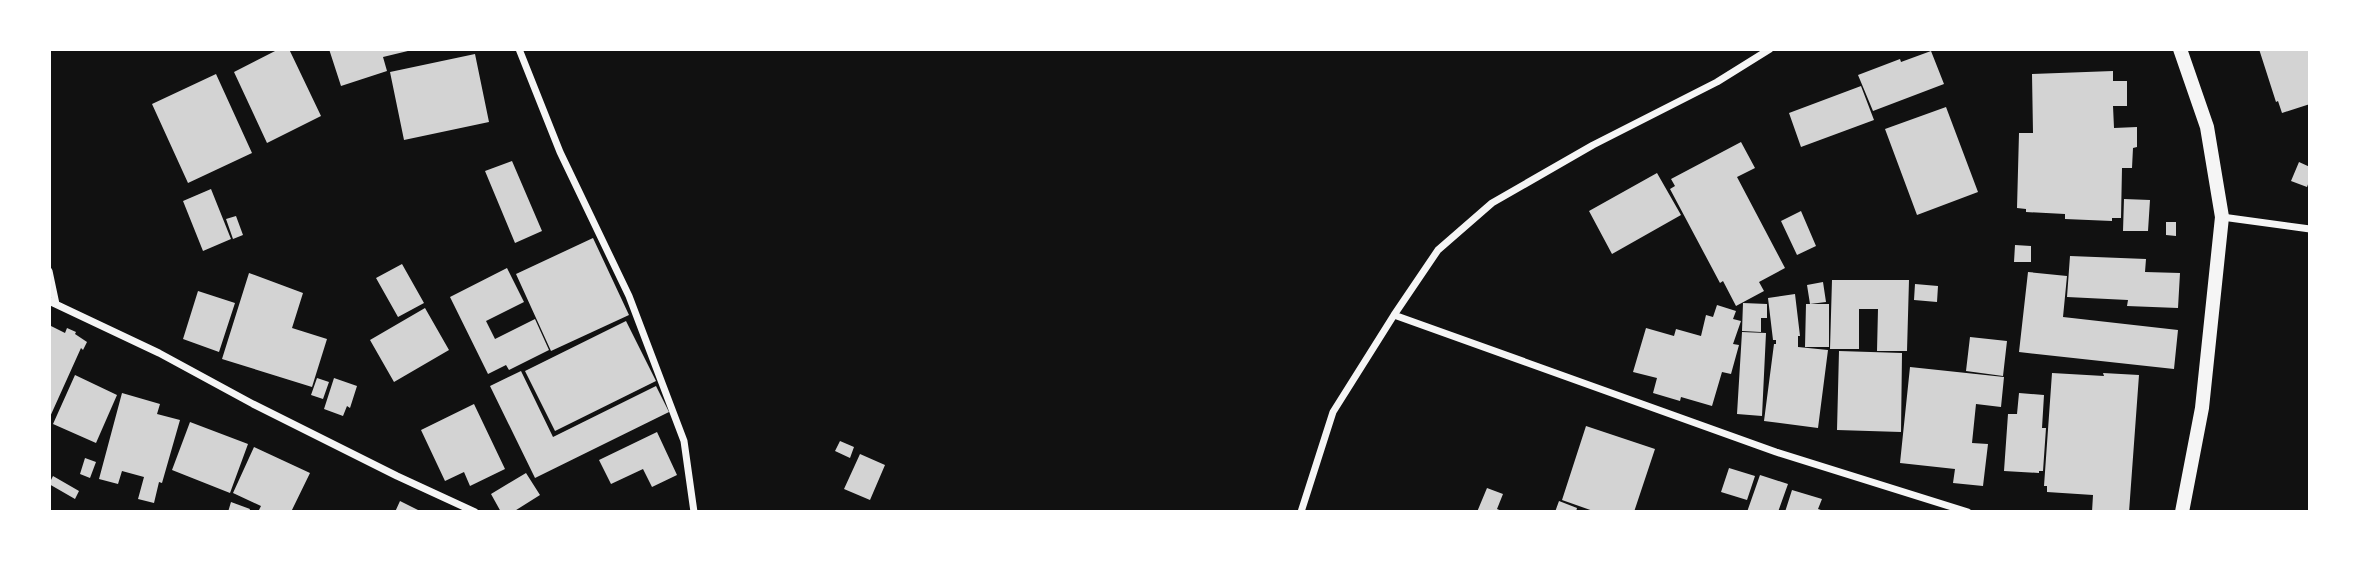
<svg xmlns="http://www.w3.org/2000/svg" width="2359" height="561" font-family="Karla,sans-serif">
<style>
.building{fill:#d3d3d3}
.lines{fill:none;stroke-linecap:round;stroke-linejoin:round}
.minor{stroke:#f5f5f5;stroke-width:7}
.secondary{stroke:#f5f5f5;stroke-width:14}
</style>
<rect width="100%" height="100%" fill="#111"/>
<path class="building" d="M 279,49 L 289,49 L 321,116 L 267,143 L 234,72 Z
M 329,49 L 412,49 L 412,50 L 383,57 L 387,71 L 341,86 Z
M 2259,49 L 2310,49 L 2310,104 L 2282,113 L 2278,101 L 2276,102 Z
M 1931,51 L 1944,84 L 1873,111 L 1858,75 L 1900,59 L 1901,62 Z
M 475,54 L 489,122 L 404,140 L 390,72 Z
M 2113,71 L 2113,81 L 2127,81 L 2127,106 L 2113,106 L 2114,128 L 2137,127 L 2137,147 L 2133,148 L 2132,168 L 2122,168 L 2121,218 L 2112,218 L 2112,221 L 2065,219 L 2065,214 L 2026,212 L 2026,209 L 2017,208 L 2019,133 L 2033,133 L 2032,74 Z
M 216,74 L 252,153 L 188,183 L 152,104 Z
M 1861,86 L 1874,120 L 1801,147 L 1789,113 Z
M 1946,107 L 1978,192 L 1917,215 L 1885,129 Z
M 1741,142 L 1755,168 L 1737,177 L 1785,268 L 1759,282 L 1764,291 L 1736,306 L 1723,281 L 1720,283 L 1670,189 L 1675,186 L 1671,179 Z
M 512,161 L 542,231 L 515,243 L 485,171 Z
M 2299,162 L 2310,167 L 2310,179 L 2307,187 L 2291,181 Z
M 1657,173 L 1681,215 L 1612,254 L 1589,211 Z
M 211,189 L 231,239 L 203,251 L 183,201 Z
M 2124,199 L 2150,200 L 2148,231 L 2123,231 Z
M 1801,211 L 1816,246 L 1797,255 L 1781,221 Z
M 236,216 L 243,235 L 233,239 L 226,219 Z
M 2166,222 L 2176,222 L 2176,236 L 2166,235 Z
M 593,238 L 629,315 L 551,351 L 516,274 Z
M 2015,245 L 2031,246 L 2031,262 L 2014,262 Z
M 2070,256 L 2146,259 L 2145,272 L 2180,273 L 2178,308 L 2127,306 L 2128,300 L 2067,297 Z
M 402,264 L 424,303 L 398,317 L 376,278 Z
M 507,268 L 524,302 L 486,321 L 495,339 L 535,319 L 549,350 L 509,370 L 506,365 L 488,374 L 450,297 Z
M 2028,272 L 2067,276 L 2063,317 L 2178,330 L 2174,369 L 2019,352 Z
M 249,273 L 303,293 L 292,328 L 327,339 L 312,387 L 222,359 Z
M 1832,280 L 1909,280 L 1907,351 L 1877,351 L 1878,309 L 1859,309 L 1859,349 L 1830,349 Z
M 1823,282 L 1826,302 L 1810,304 L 1807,285 Z
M 1915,284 L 1938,286 L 1937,302 L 1914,300 Z
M 198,291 L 235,303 L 219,352 L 183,339 Z
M 1795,294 L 1800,336 L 1798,336 L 1798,347 L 1828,350 L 1818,428 L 1764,421 L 1774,344 L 1776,344 L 1776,340 L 1773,340 L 1768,298 Z
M 1743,303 L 1767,304 L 1767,318 L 1761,318 L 1761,332 L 1742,331 Z
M 1806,304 L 1829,304 L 1829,347 L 1805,347 Z
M 1717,305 L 1736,311 L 1733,319 L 1741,321 L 1733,344 L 1739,345 L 1731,374 L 1722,372 L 1712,406 L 1681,397 L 1680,401 L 1653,393 L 1657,378 L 1633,372 L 1646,328 L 1674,336 L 1676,329 L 1701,336 L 1706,315 L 1713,317 Z
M 425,308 L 449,350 L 394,382 L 370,340 Z
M 626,321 L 656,381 L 555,431 L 525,371 Z
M 49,325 L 65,333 L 67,328 L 76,332 L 75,334 L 87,342 L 83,350 L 81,348 L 49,419 Z
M 1742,332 L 1766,333 L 1762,416 L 1737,414 Z
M 1970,337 L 2007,341 L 2003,376 L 1966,371 Z
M 1839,351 L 1902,353 L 1901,432 L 1837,430 Z
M 1910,367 L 2004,377 L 2001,407 L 1976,404 L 1972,443 L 1988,444 L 1983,486 L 1953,483 L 1955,469 L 1900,463 Z
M 521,371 L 553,437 L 656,386 L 669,412 L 535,478 L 490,386 Z
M 2052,373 L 2104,376 L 2103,373 L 2139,375 L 2129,512 L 2092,512 L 2093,495 L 2047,492 L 2047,486 L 2044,486 Z
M 75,375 L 117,395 L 96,443 L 53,424 Z
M 317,378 L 329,382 L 323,399 L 311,395 Z
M 334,378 L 357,386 L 350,408 L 347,406 L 343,416 L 324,409 Z
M 122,393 L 160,404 L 157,414 L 180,420 L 162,483 L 159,482 L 154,503 L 138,499 L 144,477 L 122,471 L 118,484 L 99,479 Z
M 2019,393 L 2044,395 L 2042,428 L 2046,428 L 2043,471 L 2039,471 L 2039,473 L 2004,471 L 2008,414 L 2017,414 Z
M 474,404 L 505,469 L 470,486 L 464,472 L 445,481 L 421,430 Z
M 190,422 L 248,444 L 230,493 L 172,470 Z
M 1586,426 L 1655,449 L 1634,512 L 1596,512 L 1562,500 Z
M 657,432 L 677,475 L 652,487 L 643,469 L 611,484 L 599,460 Z
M 840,441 L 854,447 L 850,458 L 835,451 Z
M 254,447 L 310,473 L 291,512 L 258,512 L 261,506 L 233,493 Z
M 860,454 L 885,465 L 870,500 L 844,489 Z
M 85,458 L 96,462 L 90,478 L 80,474 Z
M 1729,468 L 1755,476 L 1747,500 L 1721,492 Z
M 526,473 L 540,495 L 513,512 L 501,512 L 491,494 Z
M 1760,475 L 1788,484 L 1778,512 L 1747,512 Z
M 53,476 L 79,491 L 75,499 L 49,484 Z
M 1487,488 L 1503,494 L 1497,509 L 1504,512 L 1477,512 Z
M 1792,490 L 1822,499 L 1818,509 L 1827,512 L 1785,512 Z
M 400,501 L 422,512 L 395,512 Z
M 1559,501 L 1577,508 L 1576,512 L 1555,512 Z
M 231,502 L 250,509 L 249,512 L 228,512 Z"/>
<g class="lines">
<path class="minor" d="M 519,49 L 560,152 L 629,296 L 684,441 L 694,512
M 2222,217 L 2310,229
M 49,271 L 56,304
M 49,301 L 159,353 L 253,404 L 397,476 L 475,512
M 1394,315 L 1776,452 L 1968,512
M 1301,512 L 1333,412 L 1394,315 L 1438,250 L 1492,203 L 1593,145 L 1717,82 L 1770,49"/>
<path class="secondary" d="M 2180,49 L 2207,127 L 2222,217 L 2202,408 L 2182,512"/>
</g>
<rect width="2359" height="561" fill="none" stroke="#ffffff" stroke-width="102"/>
</svg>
